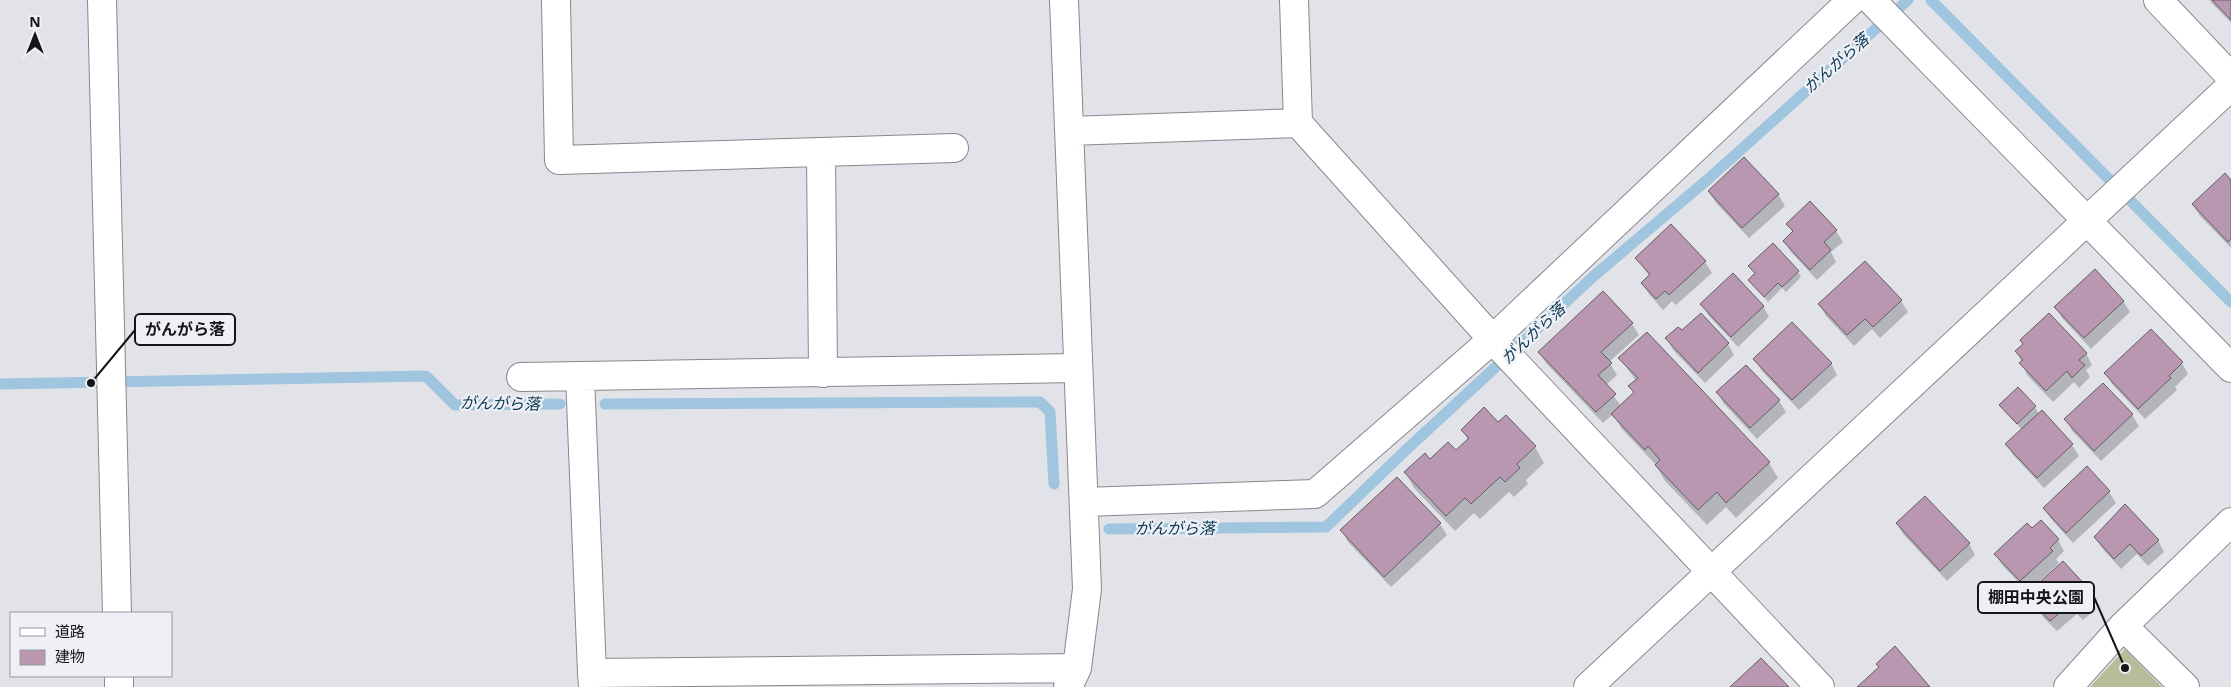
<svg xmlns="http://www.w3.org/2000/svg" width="2231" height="687" font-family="'Open Sans','Noto Sans JP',sans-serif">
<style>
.green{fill:#b7bd9a}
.shadow{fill:#0003}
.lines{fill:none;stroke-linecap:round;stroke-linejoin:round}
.stream{stroke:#a0c5df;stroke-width:11}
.building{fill:#ba97b1;stroke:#635e61}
.minor-casing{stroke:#87888d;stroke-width:30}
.tertiary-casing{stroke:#87888d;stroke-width:30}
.minor{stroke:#fff;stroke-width:28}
.tertiary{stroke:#fff;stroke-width:28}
.labels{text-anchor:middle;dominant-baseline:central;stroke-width:4.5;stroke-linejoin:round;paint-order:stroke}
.water-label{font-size:16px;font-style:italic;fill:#073752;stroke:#eff0f6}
.leader{fill:none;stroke:#141517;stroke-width:2}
.callout-dot{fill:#141517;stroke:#eff0f6;stroke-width:2}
.callout{fill:#eff0f6;stroke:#141517;stroke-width:2}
.callout-label{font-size:16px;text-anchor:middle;font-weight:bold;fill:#141517}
</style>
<rect width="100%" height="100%" fill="#e2e3e9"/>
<path class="green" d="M 2125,649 L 2162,687 L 2090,687 Z"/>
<path class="shadow" d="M 2209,0 L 2231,0 L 2231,23 Z
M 2231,182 L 2231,248 L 2200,216 L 2193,205 Z
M 1709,192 L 1778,194 L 1785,206 L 1749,238 L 1716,203 Z
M 1788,224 L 1836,231 L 1843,242 L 1831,252 L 1836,262 L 1817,280 L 1791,252 L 1784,241 L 1793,233 Z
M 1637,259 L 1705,262 L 1712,273 L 1676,305 L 1672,301 L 1663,310 L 1649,294 L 1642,283 L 1649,276 Z
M 1750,267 L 1798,272 L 1801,277 L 1786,292 L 1782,288 L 1768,302 L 1750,280 L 1756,275 Z
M 1901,301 L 1908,312 L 1880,338 L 1872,329 L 1854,346 L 1826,316 L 1820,305 Z
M 2123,301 L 2130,312 L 2091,349 L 2062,318 L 2056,307 Z
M 1702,304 L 1763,306 L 1769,317 L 1738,347 L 1708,315 Z
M 1701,315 L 1728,344 L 1734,355 L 1705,383 L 1673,350 L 1667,339 L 1682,332 Z
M 1632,324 L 1639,335 L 1609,362 L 1617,375 L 1606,385 L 1621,406 L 1634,394 L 1630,387 L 1636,381 L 1620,358 L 1769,463 L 1778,478 L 1736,518 L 1726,507 L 1707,525 L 1665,481 L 1655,464 L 1622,429 L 1613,414 L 1603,423 L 1546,363 L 1539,352 Z
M 2017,352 L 2086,353 L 2092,365 L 2086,370 L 2090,377 L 2079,388 L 2074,382 L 2053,402 L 2027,375 Z
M 1755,359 L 1831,363 L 1837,375 L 1799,410 L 1761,370 Z
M 2182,363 L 2188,374 L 2175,387 L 2177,390 L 2145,419 L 2112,384 L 2106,373 Z
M 2103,384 L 2132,415 L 2139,426 L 2101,461 L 2072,431 L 2066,419 Z
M 1718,393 L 1779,401 L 1786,412 L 1757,439 L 1724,404 Z
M 2000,405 L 2035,407 L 2039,414 L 2042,412 L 2072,445 L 2079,456 L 2044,488 L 2013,455 L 2007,444 L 2022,430 Z
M 1506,417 L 1535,447 L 1544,463 L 1526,480 L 1528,484 L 1514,497 L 1509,492 L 1480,519 L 1474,513 L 1455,531 L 1414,488 L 1405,472 L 1456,452 L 1468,440 L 1462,430 L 1498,424 Z
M 2087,468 L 2109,492 L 2116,503 L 2073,543 L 2051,519 L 2044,508 Z
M 1440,524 L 1447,535 L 1391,587 L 1348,542 L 1342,531 Z
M 1897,524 L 1969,543 L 1975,555 L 1947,581 L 1904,535 Z
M 2032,530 L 2058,540 L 2064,551 L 2056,559 L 2059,563 L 2028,592 L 2002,565 L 1996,554 Z
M 2095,537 L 2158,540 L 2164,552 L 2148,566 L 2137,554 L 2121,569 L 2102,548 Z
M 2063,563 L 2086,588 L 2096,609 L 2083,620 L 2077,614 L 2057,631 L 2042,616 L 2031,593 Z"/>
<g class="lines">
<path class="stream" d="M 1931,0 L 2231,302
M 0,384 L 426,376 L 455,405 L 560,404
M 605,404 L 1040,402 L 1050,412 L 1054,484
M 1109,529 L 1326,527 L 1406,450 L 1595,275 L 1707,180 L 1908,0"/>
</g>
<path class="building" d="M 2212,0 L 2231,0 L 2231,20 Z
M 1744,157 L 1779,194 L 1742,228 L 1708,191 Z
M 2225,173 L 2231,180 L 2231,239 L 2228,242 L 2192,204 Z
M 1810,201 L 1837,230 L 1824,242 L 1831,250 L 1810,270 L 1783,241 L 1793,231 L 1786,224 Z
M 1671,224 L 1706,261 L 1669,295 L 1665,291 L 1656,299 L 1641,283 L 1650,274 L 1635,258 Z
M 1773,243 L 1799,271 L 1782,287 L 1778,283 L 1764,297 L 1748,280 L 1755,273 L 1748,266 Z
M 1865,261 L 1902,300 L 1873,327 L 1865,319 L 1847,335 L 1818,304 Z
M 2095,269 L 2124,301 L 2084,338 L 2054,307 Z
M 1733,273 L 1764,306 L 1731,337 L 1700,304 Z
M 1603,291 L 1633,323 L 1601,352 L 1612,363 L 1598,375 L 1616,394 L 1596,412 L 1538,352 Z
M 1701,313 L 1729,343 L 1698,373 L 1665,338 L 1678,327 L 1682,330 Z
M 2049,313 L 2087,353 L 2079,360 L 2085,365 L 2072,378 L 2067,371 L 2046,391 L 2019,363 L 2023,360 L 2015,351 L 2023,344 L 2020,340 Z
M 1792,322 L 1832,363 L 1792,400 L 1753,359 Z
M 2151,329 L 2183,362 L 2169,376 L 2171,378 L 2138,409 L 2104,373 Z
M 1647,332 L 1770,462 L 1726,503 L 1717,492 L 1698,510 L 1655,465 L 1660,460 L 1648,446 L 1645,450 L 1611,414 L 1634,392 L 1628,386 L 1638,378 L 1618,358 Z
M 1746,365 L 1780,400 L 1750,428 L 1716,392 Z
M 2103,383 L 2133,414 L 2094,451 L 2064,419 Z
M 2018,387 L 2036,406 L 2017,424 L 1999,405 Z
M 1484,407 L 1498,422 L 1506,415 L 1536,446 L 1517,464 L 1520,468 L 1505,482 L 1500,477 L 1471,504 L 1465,498 L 1446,516 L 1404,472 L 1425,453 L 1430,459 L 1448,442 L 1456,450 L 1469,438 L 1461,430 Z
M 2042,410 L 2073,444 L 2037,478 L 2005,444 Z
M 2087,466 L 2110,491 L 2066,533 L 2043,508 Z
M 1397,477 L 1441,523 L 1384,577 L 1340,530 Z
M 1925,496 L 1970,543 L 1940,571 L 1896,523 Z
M 2125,504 L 2159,540 L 2141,556 L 2130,544 L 2114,559 L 2094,537 Z
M 2041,520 L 2059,539 L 2050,548 L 2053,551 L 2020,581 L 1994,554 L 2027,523 L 2032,528 Z
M 2063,561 L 2087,587 L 2084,591 L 2091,597 L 2076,610 L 2070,604 L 2050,621 L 2034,604 L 2037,600 L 2029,592 Z
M 1895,646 L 1930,687 L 1857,687 L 1879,667 L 1876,664 Z
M 1761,658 L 1789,687 L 1730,687 Z"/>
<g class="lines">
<defs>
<path id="minor" d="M 102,0 L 117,613
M 556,0 L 559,160 L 954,148
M 1064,0 L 1087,589 L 1077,668 L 1068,687
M 1294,0 L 1298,123 L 1495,342 L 1820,687
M 1871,0 L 2231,368
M 2158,0 L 2231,77
M 1069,131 L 1298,123
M 821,152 L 823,373
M 580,376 L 592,673
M 521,377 L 1077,368
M 1084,502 L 1315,494 L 1493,339 L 1852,0
M 2123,626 L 2185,687
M 119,676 L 119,687
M 593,687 L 592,673 L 1077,668
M 2068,687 L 2123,626 L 2231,522"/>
<path id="tertiary" d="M 1588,687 L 2231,86"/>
</defs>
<use href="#minor" class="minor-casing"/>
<use href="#tertiary" class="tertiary-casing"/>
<use href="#minor" class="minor"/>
<use href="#tertiary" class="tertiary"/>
</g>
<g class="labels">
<g class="water-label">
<text transform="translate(1836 63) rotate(-41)">がんがら落</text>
<text transform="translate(1533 333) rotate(-43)">がんがら落</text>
<text transform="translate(500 403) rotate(1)">がんがら落</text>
<text x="1175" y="528">がんがら落</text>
</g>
</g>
<path class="leader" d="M91 383L135 330M2125 668L2094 597"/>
<g class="callout-dot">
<circle cx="91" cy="383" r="5"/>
<circle cx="2125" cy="668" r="5"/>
</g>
<g class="callout">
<rect x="135" y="314" width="100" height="31" rx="5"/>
<rect x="1978" y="582" width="116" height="31" rx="5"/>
</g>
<g class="callout-label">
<text x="185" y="335">がんがら落</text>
<text x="2036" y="603">棚田中央公園</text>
</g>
<rect x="10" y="612" width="162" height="65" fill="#eff0f6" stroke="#97989d"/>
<rect x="20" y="628" width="25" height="8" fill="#ffffff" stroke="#97989d"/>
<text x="55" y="637" font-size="15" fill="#141517">道路</text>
<rect x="20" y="650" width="25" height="15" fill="#ba97b1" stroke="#97989d"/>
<text x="55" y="662" font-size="15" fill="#141517">建物</text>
<g transform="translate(35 35)" stroke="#eff0f6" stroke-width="4" paint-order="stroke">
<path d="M0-4L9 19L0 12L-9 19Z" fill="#141517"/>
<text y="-8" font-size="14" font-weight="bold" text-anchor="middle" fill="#141517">N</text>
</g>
</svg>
